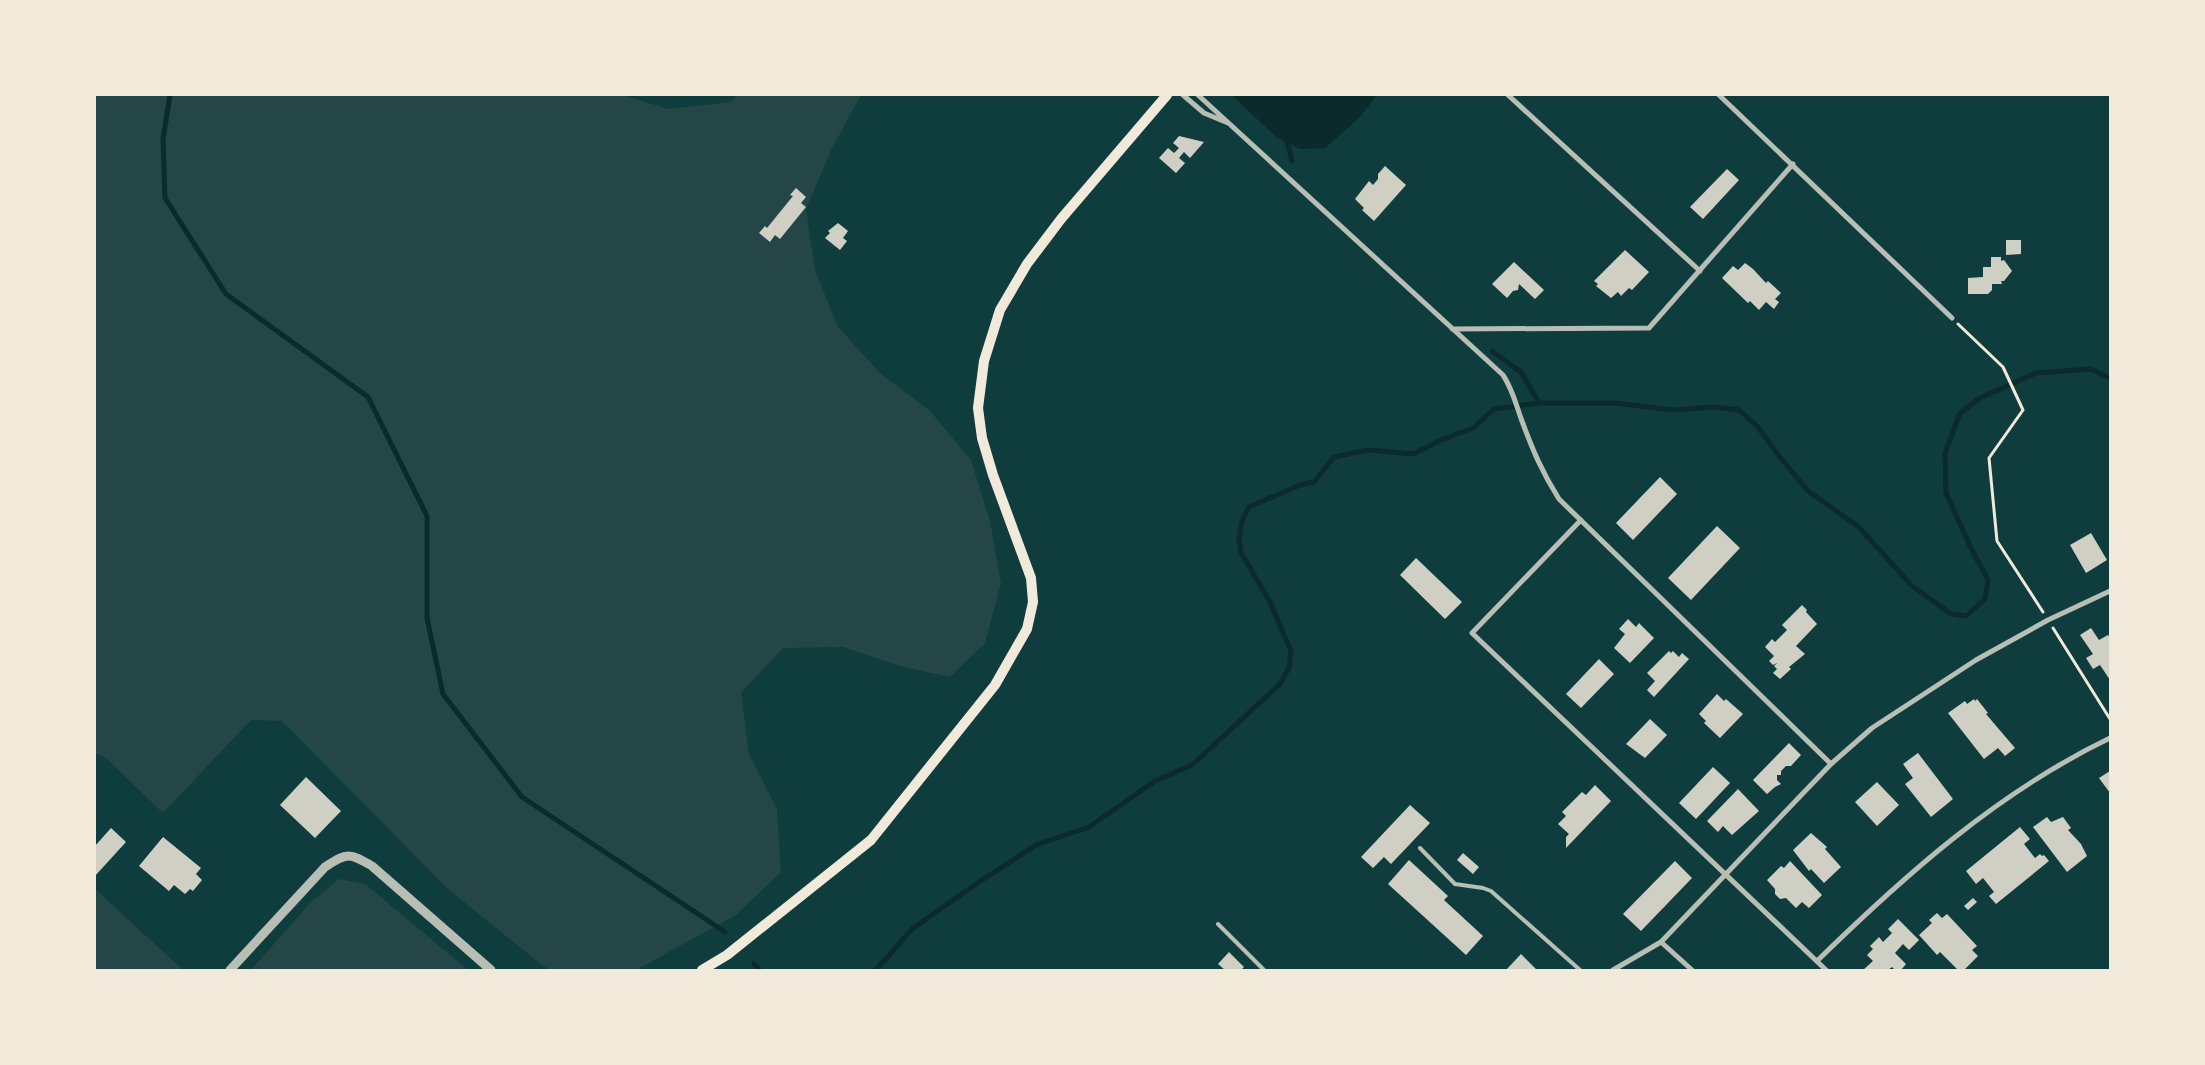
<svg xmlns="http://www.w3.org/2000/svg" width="2205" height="1065" font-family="'Playfair Display',serif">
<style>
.green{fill:#244646}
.water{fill:#0a2a2b}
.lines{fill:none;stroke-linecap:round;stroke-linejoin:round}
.stream{stroke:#0a2a2b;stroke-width:5}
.building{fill:#cfcfc3}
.path{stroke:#f1e9da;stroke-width:3}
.service{stroke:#b8beb3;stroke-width:4}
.minor{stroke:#b8beb3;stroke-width:5}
.tertiary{stroke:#b8beb3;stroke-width:9}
.secondary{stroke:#f1e9da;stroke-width:10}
</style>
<rect width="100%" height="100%" fill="#0f3d3e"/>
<path class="green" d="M 95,95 L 623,95 L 668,109 L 731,102 L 737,95 L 861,95 L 832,148 L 806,209 L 815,270 L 838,327 L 880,373 L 930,411 L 971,460 L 990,521 L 1001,583 L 985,643 L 950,677 L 900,666 L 843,647 L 783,648 L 741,693 L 749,754 L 777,809 L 781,872 L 736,915 L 636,970 L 550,970 L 538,962 L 447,888 L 282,721 L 251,720 L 163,813 L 106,758 L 95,753 Z
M 339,879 L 365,884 L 468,970 L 251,970 L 310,903 Z
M 95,889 L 183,970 L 95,970 Z"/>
<path class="water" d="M 1232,95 L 1377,95 L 1359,118 L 1325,148 L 1300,149 L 1276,137 Z"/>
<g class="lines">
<path class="stream" d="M 170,95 L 163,139 L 165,198 L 226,294 L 368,397 L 427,516 L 427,618 L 443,694 L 522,797 L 725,932
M 1286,138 L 1292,161
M 1492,351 L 1521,372 L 1539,403
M 754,964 L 760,970
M 876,970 L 912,929 L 973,886 L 1036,845 L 1089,827 L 1155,781 L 1192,765 L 1279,685 L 1289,668 L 1291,651 L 1269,600 L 1241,553 L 1239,539 L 1242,521 L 1249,507 L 1300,485 L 1314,482 L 1334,457 L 1368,450 L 1413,454 L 1441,440 L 1473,428 L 1494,409 L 1539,403 L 1615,403 L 1673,410 L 1714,407 L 1739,410 L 1757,426 L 1779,456 L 1808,491 L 1859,527 L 1911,585 L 1951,614 L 1966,616 L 1985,599 L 1988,580 L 1971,548 L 1946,493 L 1945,453 L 1960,413 L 1980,398 L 2036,373 L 2091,369 L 2110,378"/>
</g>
<path class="building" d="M 1179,136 L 1204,142 L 1190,158 L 1184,152 L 1179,158 L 1185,163 L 1176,173 L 1159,158 L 1168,148 L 1174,153 L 1179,148 L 1173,143 Z
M 1385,166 L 1406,185 L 1374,221 L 1362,210 L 1364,208 L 1355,199 L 1369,181 L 1373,185 L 1378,179 L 1378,174 Z
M 1727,169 L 1739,180 L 1703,219 L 1690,207 Z
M 796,188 L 806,197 L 801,203 L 806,207 L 780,239 L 775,235 L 770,242 L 759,233 L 765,226 L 767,228 L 793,196 L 790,195 Z
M 838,223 L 848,231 L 843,238 L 847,241 L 840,250 L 825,238 L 830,233 L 828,231 Z
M 2006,240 L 2021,240 L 2021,254 L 2006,255 Z
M 1625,250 L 1649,272 L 1632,290 L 1629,288 L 1621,296 L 1618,292 L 1611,298 L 1596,286 L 1598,284 L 1594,281 Z
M 1991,257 L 2001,257 L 2001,261 L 2004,260 L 2012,271 L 2004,281 L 2001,281 L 2002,284 L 1992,284 L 1992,290 L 1988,294 L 1968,294 L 1968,278 L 1983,277 L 1983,267 L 1991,267 Z
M 1514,262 L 1544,290 L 1535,299 L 1519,284 L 1518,290 L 1513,291 L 1507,298 L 1492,284 Z
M 1745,263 L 1753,269 L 1766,283 L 1768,281 L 1781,293 L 1775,299 L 1779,302 L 1774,309 L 1766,302 L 1759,310 L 1750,301 L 1748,303 L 1722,278 L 1733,266 L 1738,270 Z
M 1660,477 L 1677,494 L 1633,540 L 1616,523 Z
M 1717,526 L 1740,548 L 1691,600 L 1668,578 Z
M 2091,533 L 2107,560 L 2086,573 L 2070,545 Z
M 1416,558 L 1462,602 L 1445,619 L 1400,575 Z
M 1802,605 L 1807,610 L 1806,612 L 1817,624 L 1796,646 L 1805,654 L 1789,667 L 1791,669 L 1780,679 L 1773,673 L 1777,669 L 1774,666 L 1777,663 L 1773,665 L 1769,661 L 1774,656 L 1765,647 L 1772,639 L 1775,642 L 1787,630 L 1782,625 Z
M 1628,619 L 1636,627 L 1639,623 L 1654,638 L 1630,663 L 1614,648 L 1625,634 L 1619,629 Z
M 2091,628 L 2099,640 L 2108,635 L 2110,637 L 2110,680 L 2100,665 L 2093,669 L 2086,658 L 2093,654 L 2080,635 Z
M 1669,651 L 1671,653 L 1673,651 L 1679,657 L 1682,653 L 1689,659 L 1654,697 L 1647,690 L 1655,681 L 1647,673 Z
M 1599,659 L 1614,674 L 1581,708 L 1566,694 Z
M 1717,694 L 1724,701 L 1726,699 L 1743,714 L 1720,738 L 1704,723 L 1706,721 L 1699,714 Z
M 1974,699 L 1975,701 L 1977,699 L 1988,713 L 1986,714 L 2015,748 L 2005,756 L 1998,748 L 1984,759 L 1948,713 L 1965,701 L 1967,704 Z
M 1650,719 L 1667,735 L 1645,758 L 1626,744 Z
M 1789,743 L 1801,755 L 1791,766 L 1786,766 L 1781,771 L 1781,775 L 1777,775 L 1777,780 L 1781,784 L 1775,787 L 1767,794 L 1753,780 Z
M 1918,753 L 1953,799 L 1931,817 L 1905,784 L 1913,778 L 1903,764 Z
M 1713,767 L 1730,783 L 1696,819 L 1679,803 Z
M 2110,771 L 2110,793 L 2099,778 Z
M 306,777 L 341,811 L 315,838 L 280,805 Z
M 1877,782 L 1899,805 L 1877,826 L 1855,802 Z
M 1595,785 L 1611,801 L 1566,848 L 1566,837 L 1569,834 L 1558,824 L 1566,816 L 1562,812 L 1582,792 L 1586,795 Z
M 1738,789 L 1759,811 L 1732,835 L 1723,826 L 1718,832 L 1707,821 Z
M 1410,805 L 1430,823 L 1391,864 L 1384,857 L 1373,868 L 1361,857 Z
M 2047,817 L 2051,822 L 2063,817 L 2071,828 L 2068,830 L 2081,844 L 2087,856 L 2067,872 L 2033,827 Z
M 2020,827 L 2030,839 L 2024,844 L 2035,858 L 2040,854 L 2042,856 L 2044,855 L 2049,861 L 1996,904 L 1989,896 L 1994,892 L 1983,878 L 1976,884 L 1966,871 Z
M 111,828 L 126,842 L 95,876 L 95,846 Z
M 1811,833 L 1827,847 L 1825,849 L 1841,867 L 1824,883 L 1811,869 L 1809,871 L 1793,850 Z
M 163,837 L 201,868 L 196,874 L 202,880 L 193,891 L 190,889 L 185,894 L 174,885 L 169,891 L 139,866 Z
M 1463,853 L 1479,867 L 1473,874 L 1457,860 Z
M 1409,860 L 1448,896 L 1444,900 L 1483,936 L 1466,955 L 1388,884 Z
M 1675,861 L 1692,878 L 1641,931 L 1623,914 Z
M 1790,861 L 1822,895 L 1809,908 L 1802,902 L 1796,908 L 1786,898 L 1780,899 L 1775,894 L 1775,889 L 1767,880 L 1781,866 L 1784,868 Z
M 1973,898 L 1977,902 L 1968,910 L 1964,906 Z
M 1937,913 L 1942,918 L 1947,914 L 1977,946 L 1972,950 L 1978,956 L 1964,970 L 1958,970 L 1940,952 L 1937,955 L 1919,935 L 1932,923 L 1929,920 Z
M 1898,919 L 1919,940 L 1909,950 L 1903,944 L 1895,953 L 1906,964 L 1901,970 L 1895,970 L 1892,967 L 1888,970 L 1863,970 L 1873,961 L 1867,955 L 1873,949 L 1870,946 L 1879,937 L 1883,942 L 1892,933 L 1888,929 Z
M 1229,952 L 1244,967 L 1241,970 L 1225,970 L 1218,964 Z
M 1521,954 L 1537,970 L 1506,970 Z"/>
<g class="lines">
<path class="path" d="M 1958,324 L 2003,367 L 2023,410 L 1989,458 L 1997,541 L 2043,612
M 2053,628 L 2110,719"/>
<path class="service" d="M 1420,848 L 1455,884 L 1483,888 L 1491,891 L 1580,970
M 1218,924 L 1264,970"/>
<path class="minor" d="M 1183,95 L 1204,113 L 1228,123
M 1198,95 L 1503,375 C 1513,390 1516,405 1522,421 C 1533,451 1542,472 1559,499 L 1831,764
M 1508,95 L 1700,271
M 1719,95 L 1952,318
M 1452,329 L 1649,328 L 1793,164
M 1581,520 L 1472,633 L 1826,970
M 1661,942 L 1692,970
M 1817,961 C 1905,875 1998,792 2110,738
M 1613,970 L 1661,942 L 1831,764 L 1872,728 L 1976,660 L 2048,620 L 2110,591"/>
<path class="tertiary" d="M 230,970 L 325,867 C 347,852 350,853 372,866 L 491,970"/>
<path class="secondary" d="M 702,970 L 727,955 L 871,840 L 995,685 L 1027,629 L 1033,602 L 1031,578 L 993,475 L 982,438 L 978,408 L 984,361 L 1000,310 L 1027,264 L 1061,219 L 1167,95"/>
</g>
<rect width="2205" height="1065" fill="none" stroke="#f1e9da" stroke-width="192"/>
</svg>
